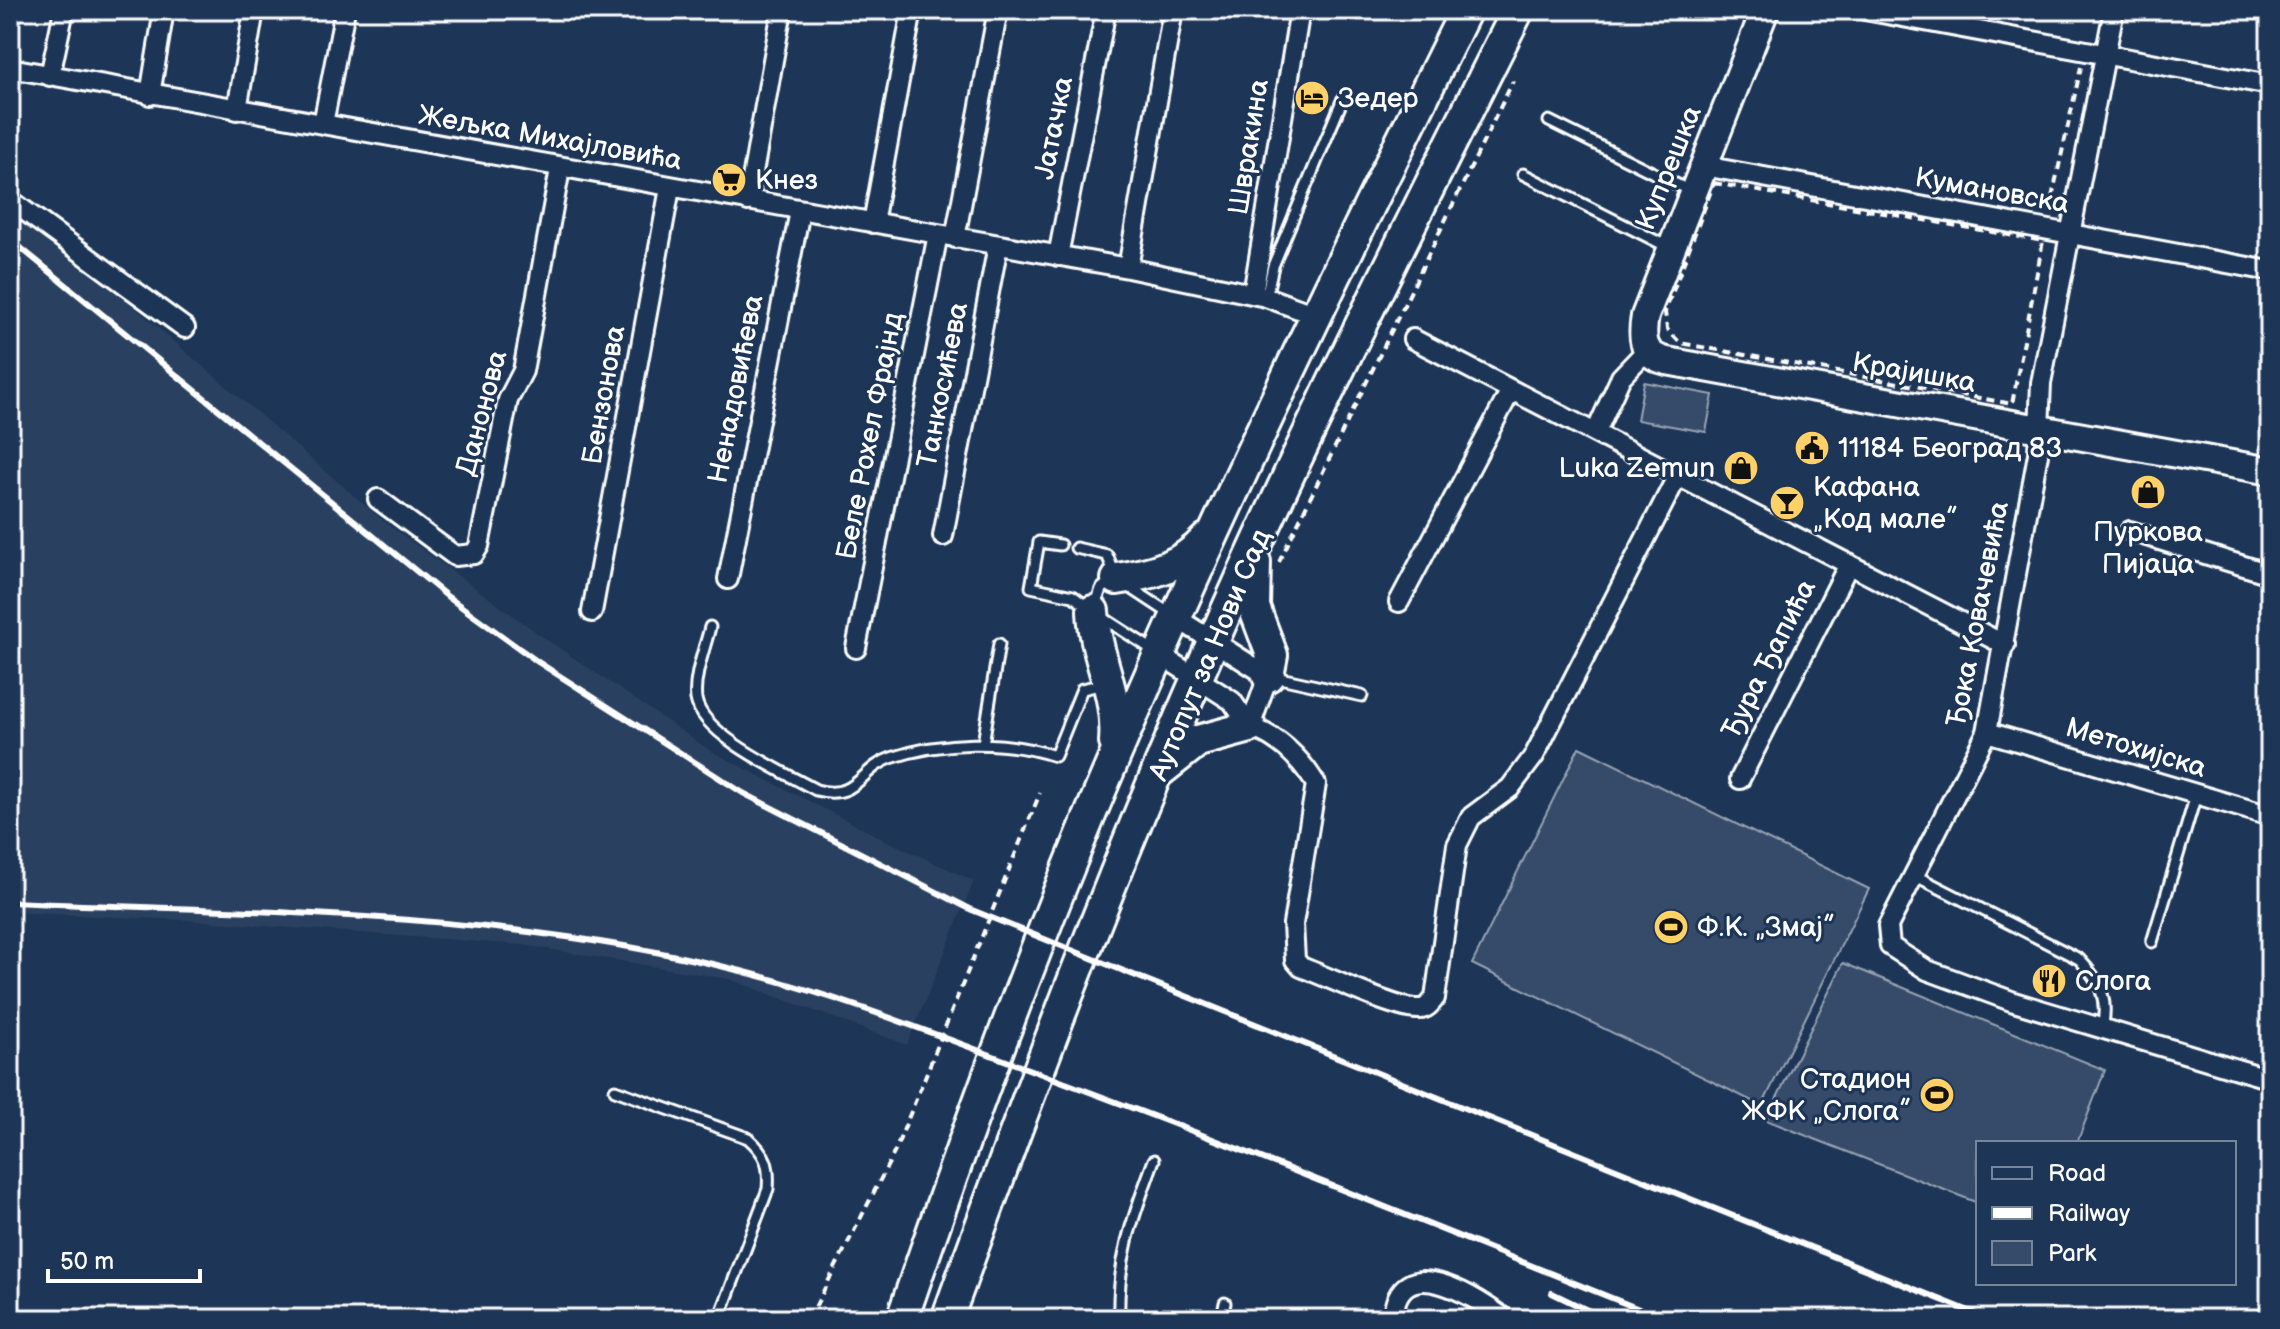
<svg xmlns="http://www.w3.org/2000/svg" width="2280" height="1329" font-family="'Balsamiq Sans',sans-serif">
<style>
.built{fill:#2a4161}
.green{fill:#364b69;stroke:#9aa5b4;stroke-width:2}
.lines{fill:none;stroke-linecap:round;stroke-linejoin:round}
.lane-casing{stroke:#fff;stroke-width:15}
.street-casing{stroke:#fff;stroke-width:24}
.secondary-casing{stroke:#fff;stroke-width:32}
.primary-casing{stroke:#fff;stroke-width:36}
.path{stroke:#fff;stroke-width:4;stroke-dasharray:8 6;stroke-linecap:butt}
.lane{stroke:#1d3557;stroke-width:9}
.street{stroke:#1d3557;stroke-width:18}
.secondary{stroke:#1d3557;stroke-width:26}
.primary{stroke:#1d3557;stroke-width:30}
.rail{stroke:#fff;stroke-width:6}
.labels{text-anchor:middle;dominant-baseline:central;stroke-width:6;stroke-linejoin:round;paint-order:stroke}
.poi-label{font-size:28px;fill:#fff;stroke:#1d3557;text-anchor:start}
.street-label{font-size:28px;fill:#fff;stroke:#1d3557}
</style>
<rect width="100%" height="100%" fill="#1d3557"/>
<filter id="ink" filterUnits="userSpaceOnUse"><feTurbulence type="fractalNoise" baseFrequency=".0125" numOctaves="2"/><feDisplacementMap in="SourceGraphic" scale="16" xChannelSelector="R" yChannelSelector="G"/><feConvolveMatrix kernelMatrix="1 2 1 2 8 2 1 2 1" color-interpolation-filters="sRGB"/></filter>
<g filter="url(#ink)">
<path class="built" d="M 10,201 L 387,524 L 540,635 L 711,751 L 885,840 L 974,881 L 907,1045 L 729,979 L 523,945 L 186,920 L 10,912 Z"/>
<path class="green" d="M 1644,382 L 1713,395 L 1706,432 L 1637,420 Z
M 1579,747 L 1869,889 L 1762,1106 L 1472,964 Z
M 1843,963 L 2105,1070 L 2077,1143 L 1978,1143 L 1978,1203 L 1766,1120 Z"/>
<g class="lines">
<defs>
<path id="lane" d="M 1549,121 L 1690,191
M 1523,174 L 1668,247
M 1266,297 L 1273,266 L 1344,96
M 1060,545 L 1039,542 L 1031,587 L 1073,596 L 1090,609
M 1076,548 L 1107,555 L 1116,576
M 1128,586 L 1172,615
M 1095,607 L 1101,589 L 1112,580
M 1102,617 L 1156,652
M 710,627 C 705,648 693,678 696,699 C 702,736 786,773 816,790 C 858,801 859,769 891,758 C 942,741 1004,739 1055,756 L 1082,689 L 1104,684
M 1271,676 L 1362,696
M 983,744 L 999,644
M 1914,875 L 2079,959 C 2100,981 2109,998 2102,1029
M 2152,942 L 2196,795
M 615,1090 L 748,1138 C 766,1154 770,1165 768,1189 L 719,1319
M 1119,1319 C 1117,1258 1133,1217 1154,1160
M 1222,1319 L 1225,1303"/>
<path id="street" d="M 1865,10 L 2270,85
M 2114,10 L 2041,383 L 2038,454 L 1987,732 L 1888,926 L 1890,946 L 1927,970 L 2014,1002 L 2270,1079
M 10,68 L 1128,268 L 1266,297 L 1315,315
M 50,76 L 64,10
M 150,95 L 164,10
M 237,110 L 254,10
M 323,124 L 345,10
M 1704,166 L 2270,271
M 10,200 L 185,328
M 748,201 L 782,10
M 873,223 L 912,10
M 955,238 L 998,10
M 1058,256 L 1106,10
M 1128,268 L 1173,10
M 1253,294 L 1300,10
M 1413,339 L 2005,645
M 1596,432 L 1621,377 L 1647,350
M 378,499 L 455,556 L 474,554 L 479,546 L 508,400 L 523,371 L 560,169
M 2130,531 L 2270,574
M 943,536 L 998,245
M 728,579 L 800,211
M 1399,602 L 1511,390
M 592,612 L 670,188
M 1175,617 L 1268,676 L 1250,727
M 856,648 L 938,234
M 1159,654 L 1232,701 L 1250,727
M 1250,727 C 1280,737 1300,758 1316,784 L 1293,924 L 1295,960 L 1301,967 C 1326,976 1398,1011 1420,1009 C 1427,1009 1431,1003 1435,998 L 1457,845 L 1471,817 L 1510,788 L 1534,756 L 1678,475
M 1987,732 L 2270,816
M 1740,779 L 1849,564
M 1393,1319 C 1397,1246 1475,1297 1505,1319"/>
<path id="secondary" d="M 1765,10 L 1645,316 C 1641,338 1642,356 1667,361 L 2270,471"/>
<path id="primary" d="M 1255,562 L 1254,607 L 1272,655 L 1268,676
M 1117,579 C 1152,574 1182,566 1206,539
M 1093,611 C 1095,658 1119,693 1115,742
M 1160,771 L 1198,741 L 1250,727
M 902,1319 C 967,1129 1036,940 1115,756 C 1223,503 1344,256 1466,10
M 947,1319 C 1030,1089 1116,861 1215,637 C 1308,425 1414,217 1518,10"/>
</defs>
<use href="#lane" class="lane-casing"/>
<use href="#street" class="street-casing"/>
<use href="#secondary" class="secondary-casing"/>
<use href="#primary" class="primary-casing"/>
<path class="path" d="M 1815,10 L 1848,16
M 1714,183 L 2043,241 L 2012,404 L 1680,343 L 1667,329 L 1665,312 Z
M 2049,211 L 2081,67
M 1279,562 L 1513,81
M 809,1319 L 895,1151 L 1040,793"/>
<use href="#lane" class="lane"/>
<use href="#street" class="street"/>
<use href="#secondary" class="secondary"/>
<use href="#primary" class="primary"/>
<path class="rail" d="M 10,239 L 448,597 L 538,662 L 743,793 L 972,910 L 1989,1319
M 10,902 C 254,913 503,910 741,971 C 842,997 939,1036 1036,1072 C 1247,1150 1455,1235 1664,1319
M 1552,1293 L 1606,1319"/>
</g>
</g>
<defs>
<symbol id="hotel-disc" viewBox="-11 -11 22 22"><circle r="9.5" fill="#ffd166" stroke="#1d3557"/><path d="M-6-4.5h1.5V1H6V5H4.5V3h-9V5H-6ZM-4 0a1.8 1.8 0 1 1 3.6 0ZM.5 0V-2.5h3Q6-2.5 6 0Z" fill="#111"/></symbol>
<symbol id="supermarket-disc" viewBox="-11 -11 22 22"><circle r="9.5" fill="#ffd166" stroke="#1d3557"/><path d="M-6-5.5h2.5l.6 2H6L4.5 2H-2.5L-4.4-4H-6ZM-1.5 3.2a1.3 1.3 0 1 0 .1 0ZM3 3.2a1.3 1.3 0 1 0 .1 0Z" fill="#111"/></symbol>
<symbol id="civic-disc" viewBox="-11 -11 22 22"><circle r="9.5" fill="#ffd166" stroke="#1d3557"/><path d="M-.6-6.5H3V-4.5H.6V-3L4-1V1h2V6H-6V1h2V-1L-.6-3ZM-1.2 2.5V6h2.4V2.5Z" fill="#111"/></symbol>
<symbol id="shop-disc" viewBox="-11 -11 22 22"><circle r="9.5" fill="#ffd166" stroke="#1d3557"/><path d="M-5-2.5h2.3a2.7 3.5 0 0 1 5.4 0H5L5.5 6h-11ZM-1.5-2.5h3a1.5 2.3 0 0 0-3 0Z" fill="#111"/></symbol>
<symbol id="bar-disc" viewBox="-11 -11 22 22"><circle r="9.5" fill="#ffd166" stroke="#1d3557"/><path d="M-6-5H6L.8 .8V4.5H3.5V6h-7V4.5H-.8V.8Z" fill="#111"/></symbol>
<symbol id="stadium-disc" viewBox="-11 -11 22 22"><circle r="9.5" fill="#ffd166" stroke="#1d3557"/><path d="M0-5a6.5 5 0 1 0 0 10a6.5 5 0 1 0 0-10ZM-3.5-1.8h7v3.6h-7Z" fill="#111"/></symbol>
<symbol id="restaurant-disc" viewBox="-11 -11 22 22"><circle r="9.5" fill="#ffd166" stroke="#1d3557"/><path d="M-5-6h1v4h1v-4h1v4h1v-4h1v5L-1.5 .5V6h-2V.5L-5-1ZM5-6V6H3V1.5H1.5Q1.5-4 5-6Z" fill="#111"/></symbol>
</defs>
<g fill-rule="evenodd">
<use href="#hotel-disc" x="1292" y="78" width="40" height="40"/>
<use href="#supermarket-disc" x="709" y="160" width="40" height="40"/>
<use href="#civic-disc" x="1792" y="428" width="40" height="40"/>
<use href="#shop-disc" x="1721" y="448" width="40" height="40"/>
<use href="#shop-disc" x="2128" y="472" width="40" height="40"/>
<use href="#bar-disc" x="1767" y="483" width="40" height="40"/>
<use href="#stadium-disc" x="1651" y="907" width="40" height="40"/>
<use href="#restaurant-disc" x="2029" y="961" width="40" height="40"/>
<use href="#stadium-disc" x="1917" y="1075" width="40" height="40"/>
</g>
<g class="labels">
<g class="poi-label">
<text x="1338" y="98">Зедер</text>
<text x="755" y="180">Кнез</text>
<text x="1838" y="448">11184 Београд 83</text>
<text x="1715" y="468" text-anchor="end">Luka Zemun</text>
<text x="1813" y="487">Кафана<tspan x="1813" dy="32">„Код мале”</tspan></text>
<text x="2148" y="532" text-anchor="middle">Пуркова<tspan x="2148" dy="32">Пијаца</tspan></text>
<text x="1697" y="927">Ф.К. „Змај”</text>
<text x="2075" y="981">Слога</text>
<text x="1911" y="1079" text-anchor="end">Стадион<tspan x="1911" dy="32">ЖФК „Слога”</tspan></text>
</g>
<g class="street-label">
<text transform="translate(1054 128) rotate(-79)">Јатачка</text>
<text transform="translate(550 138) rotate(10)">Жељка Михајловића</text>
<text transform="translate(1249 147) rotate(-81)">Швракина</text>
<text transform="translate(1669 168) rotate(-68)">Купрешка</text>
<text transform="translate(1992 191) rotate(10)">Кумановска</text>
<text transform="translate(1914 373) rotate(10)">Крајишка</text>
<text transform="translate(943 385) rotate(-79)">Танкосићева</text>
<text transform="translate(736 389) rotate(-79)">Ненадовићева</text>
<text transform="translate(604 395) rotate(-80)">Бензонова</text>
<text transform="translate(482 413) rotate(-75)">Данонова</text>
<text transform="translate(870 436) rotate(-79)">Беле Рохел Фрајнд</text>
<text transform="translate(1978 614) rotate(-79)">Ђока Ковачевића</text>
<text transform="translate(1210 655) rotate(-67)">Аутопут за Нови Сад</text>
<text transform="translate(1769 659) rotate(-63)">Ђура Ђапића</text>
<text transform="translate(2136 748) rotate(17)">Метохијска</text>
</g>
</g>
<rect width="2280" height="1329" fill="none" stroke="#1d3557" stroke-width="40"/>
<rect x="20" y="20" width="2240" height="1289" fill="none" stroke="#fff" stroke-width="3" filter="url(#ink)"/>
<rect x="1976" y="1141" width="260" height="144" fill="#1d3557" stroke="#77869a" stroke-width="2"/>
<rect x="1992" y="1167" width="40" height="12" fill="#1d3557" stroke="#77869a" stroke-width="2"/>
<text x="2048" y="1181" font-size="24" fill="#ffffff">Road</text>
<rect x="1992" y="1207" width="40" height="12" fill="#ffffff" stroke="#77869a" stroke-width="2"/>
<text x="2048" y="1221" font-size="24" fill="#ffffff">Railway</text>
<rect x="1992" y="1241" width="40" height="24" fill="#364b69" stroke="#77869a" stroke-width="2"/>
<text x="2048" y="1261" font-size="24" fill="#ffffff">Park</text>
<path d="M48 1269v12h152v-12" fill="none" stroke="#ffffff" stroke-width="4"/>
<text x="60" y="1269" font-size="24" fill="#ffffff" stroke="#1d3557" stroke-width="6" paint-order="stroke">50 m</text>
</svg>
